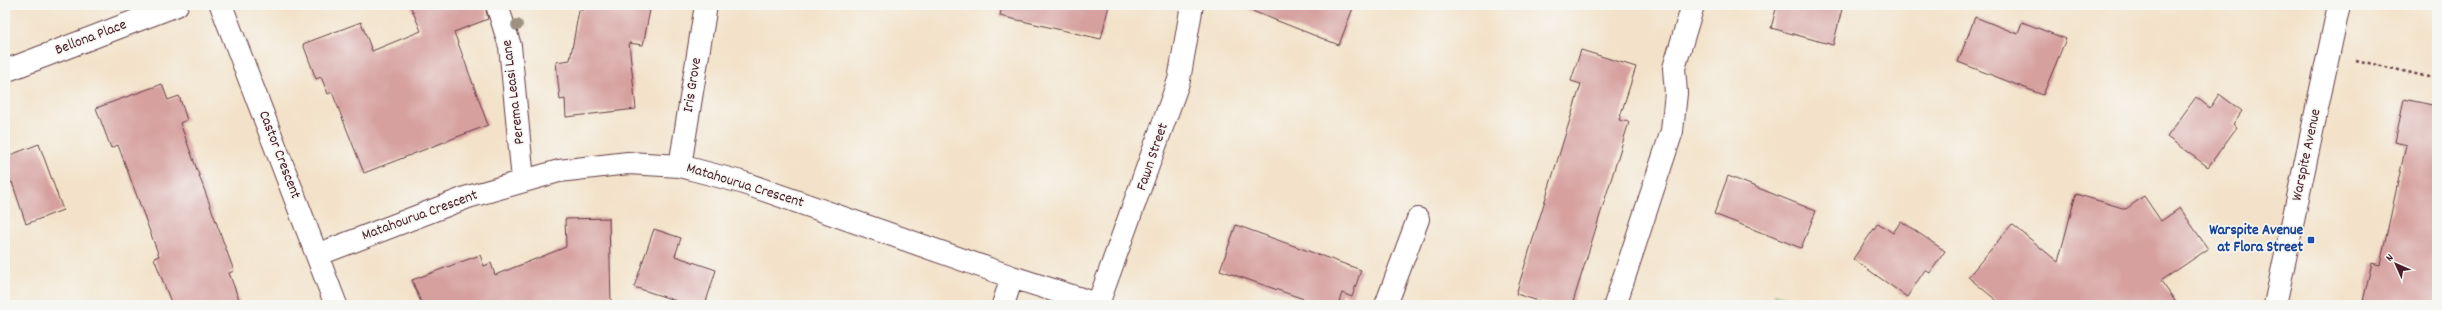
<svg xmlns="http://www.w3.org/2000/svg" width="2442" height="310" font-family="Dekko,sans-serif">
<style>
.green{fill:#88e1a6;stroke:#698068}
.building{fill:#d6a09f}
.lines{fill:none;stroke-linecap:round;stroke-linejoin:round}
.minor-casing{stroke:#633c43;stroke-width:24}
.major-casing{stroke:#633c43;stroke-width:24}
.path{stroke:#633c43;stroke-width:2.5;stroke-dasharray:3 3;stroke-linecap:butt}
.minor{stroke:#fff;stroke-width:22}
.major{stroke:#fff;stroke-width:22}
.tree{fill:#9f9283}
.transit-dot{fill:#1a4fb4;stroke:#f6f6f2;stroke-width:1.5}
.labels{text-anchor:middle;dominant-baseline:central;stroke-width:3.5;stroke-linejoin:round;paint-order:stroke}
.street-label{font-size:15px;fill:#4a1f2b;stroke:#f6f6f2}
.transit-label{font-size:15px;font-weight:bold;fill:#164399;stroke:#f6f6f2;text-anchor:end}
</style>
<rect width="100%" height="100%" fill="#f6f6f2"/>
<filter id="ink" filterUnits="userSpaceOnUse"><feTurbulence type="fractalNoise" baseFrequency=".025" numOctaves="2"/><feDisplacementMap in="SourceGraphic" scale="8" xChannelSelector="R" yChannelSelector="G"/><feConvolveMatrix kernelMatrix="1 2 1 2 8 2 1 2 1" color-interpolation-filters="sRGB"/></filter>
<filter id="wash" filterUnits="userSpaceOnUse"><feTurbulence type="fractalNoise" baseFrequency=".012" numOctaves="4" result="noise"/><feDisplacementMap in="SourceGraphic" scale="16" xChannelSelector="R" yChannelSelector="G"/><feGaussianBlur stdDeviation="0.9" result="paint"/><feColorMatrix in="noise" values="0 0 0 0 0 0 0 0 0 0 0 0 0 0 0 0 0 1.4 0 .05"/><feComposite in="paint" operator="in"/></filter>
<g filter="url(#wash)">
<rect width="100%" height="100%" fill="#f3e2c9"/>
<path class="green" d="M 1775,294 L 1811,305 L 1772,305 Z"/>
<g id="blocks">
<path class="building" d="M 410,5 L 485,5 L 488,19 L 454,32 L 488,125 L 364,173 L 332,92 L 328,94 L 321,77 L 316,79 L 303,44 L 361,22 L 372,51 L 421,31 Z
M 585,5 L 651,5 L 643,45 L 629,43 L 636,109 L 566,117 L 565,99 L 560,100 L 556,62 L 570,60 L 579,10 L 584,10 Z
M 1002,5 L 1109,5 L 1101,39 L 1000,16 Z
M 1242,5 L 1354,5 L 1339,45 L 1242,7 Z
M 1777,5 L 1827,5 L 1842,9 L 1833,45 L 1771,28 Z
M 1975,17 L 2018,34 L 2022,22 L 2066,39 L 2043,95 L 1958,62 Z
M 1581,50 L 1636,67 L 1619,120 L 1629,122 L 1572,305 L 1552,305 L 1516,294 L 1581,84 L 1571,81 Z
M 162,84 L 168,100 L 179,96 L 187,120 L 180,123 L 234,271 L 229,273 L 241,305 L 172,305 L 154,258 L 159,256 L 118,145 L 111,148 L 96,108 Z
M 2219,94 L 2242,111 L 2233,124 L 2237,127 L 2208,167 L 2167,137 L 2196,97 L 2210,108 Z
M 2404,99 L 2437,106 L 2437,305 L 2362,305 L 2372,263 L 2380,265 L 2406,145 L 2395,142 Z
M 39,144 L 63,210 L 26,224 L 12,182 L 5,184 L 5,157 Z
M 1728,176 L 1816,211 L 1801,248 L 1714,214 Z
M 2076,194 L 2126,209 L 2144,196 L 2161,221 L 2180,208 L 2208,249 L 2161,281 L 2178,305 L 2002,305 L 1968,277 L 2012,224 L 2058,262 Z
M 609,218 L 611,305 L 422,305 L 412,280 L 480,255 L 484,266 L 491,263 L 495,275 L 566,247 L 565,219 Z
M 1901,221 L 1945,251 L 1930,273 L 1925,270 L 1907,297 L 1853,259 L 1878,223 L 1893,233 Z
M 1236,225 L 1361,270 L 1352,297 L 1342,293 L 1338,305 L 1321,305 L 1220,270 Z
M 654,229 L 681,238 L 675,256 L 716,270 L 705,305 L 689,305 L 634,287 Z"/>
</g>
</g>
<g filter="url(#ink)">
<use href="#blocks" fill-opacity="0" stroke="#633c43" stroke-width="1"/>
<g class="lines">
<defs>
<path id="minor" d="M 221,5 L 336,305
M 497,5 L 510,46 L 523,180
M 5,71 L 177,5
M 680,166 L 706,5
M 317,255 L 468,197 L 559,171 L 628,163 L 680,166 L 741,182 L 1012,277 L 1100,305
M 1098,304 L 1179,80 L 1192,5
M 1003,305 L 1012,277
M 1386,305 L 1418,219
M 1615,305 L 1672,131 L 1676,93 L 1674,68 L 1693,5"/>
<path id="major" d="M 2275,305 L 2339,5"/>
</defs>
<use href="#minor" class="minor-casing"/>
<use href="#major" class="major-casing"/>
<path class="path" d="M 2356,60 L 2437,79"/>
<use href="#minor" class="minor"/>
<use href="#major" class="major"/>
</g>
<circle class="tree" cx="517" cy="25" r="6"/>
</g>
<rect class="transit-dot" x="2307" y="236" width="8" height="8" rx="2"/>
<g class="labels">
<g class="street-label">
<text transform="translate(91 38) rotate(-21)">Bellona Place</text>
<text transform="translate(693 85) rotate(-81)">Iris Grove</text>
<text transform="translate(514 92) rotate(-97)">Perema Leasi Lane</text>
<text transform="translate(279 155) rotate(69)">Castor Crescent</text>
<text transform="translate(2307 155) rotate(-78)">Warspite Avenue</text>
<text transform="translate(1153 157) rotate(-71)">Fawn Street</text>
<text transform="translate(745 186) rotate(17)">Matahourua Crescent</text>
<text transform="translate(420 216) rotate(-20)">Matahourua Crescent</text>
</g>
<g class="transit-label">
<text x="2303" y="231">Warspite Avenue<tspan x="2303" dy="17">at Flora Street</tspan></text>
</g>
</g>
<rect width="2442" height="310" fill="none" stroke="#f6f6f2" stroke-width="20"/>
<g transform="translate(2396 264) rotate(315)" stroke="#f6f6f2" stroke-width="3" paint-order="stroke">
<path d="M0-3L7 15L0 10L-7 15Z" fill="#4a1f2b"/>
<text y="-6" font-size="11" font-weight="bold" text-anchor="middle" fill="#4a1f2b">N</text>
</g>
</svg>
